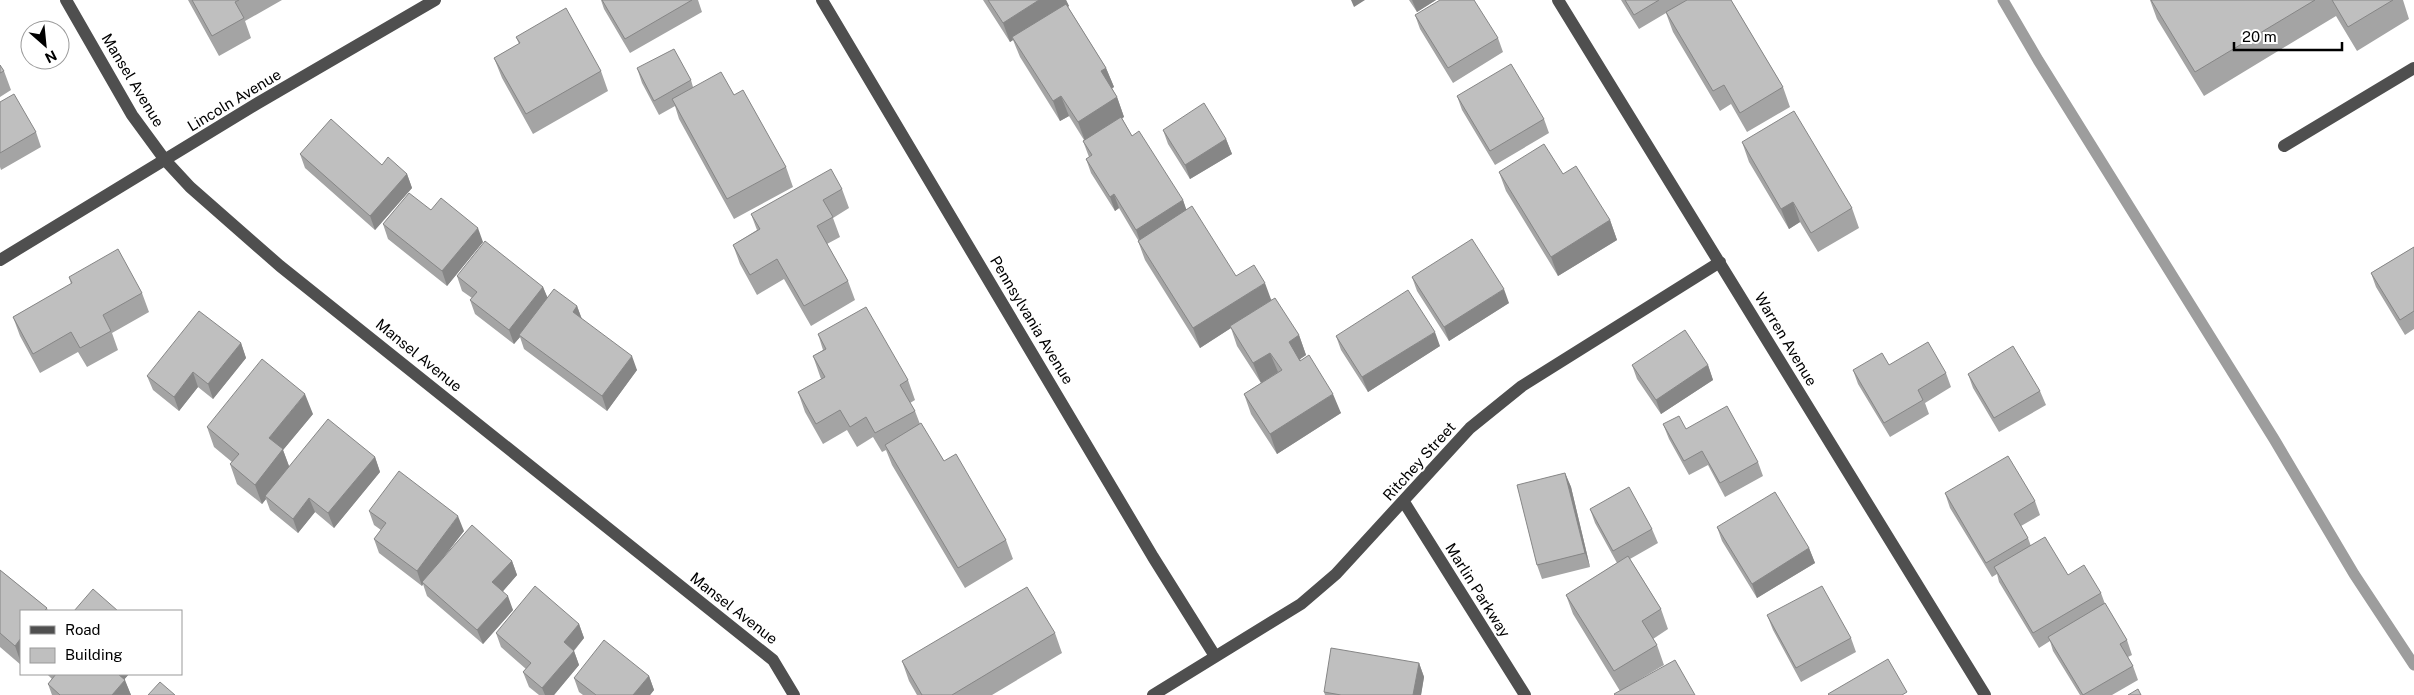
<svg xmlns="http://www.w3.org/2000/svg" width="2414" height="695" font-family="'Public Sans',sans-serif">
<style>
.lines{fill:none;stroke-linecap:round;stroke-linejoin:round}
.stream{stroke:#9d9d9d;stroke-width:11}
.minor{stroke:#4f4f4f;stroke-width:12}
.wall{fill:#a4a4a4}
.shaded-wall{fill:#868686}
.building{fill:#bfbfbf;stroke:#868686}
.labels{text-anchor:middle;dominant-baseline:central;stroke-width:4;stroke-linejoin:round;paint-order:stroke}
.street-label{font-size:15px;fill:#000;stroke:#fff}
</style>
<rect width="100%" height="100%" fill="#fff"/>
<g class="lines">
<path class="stream" d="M 2003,0 L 2038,60 L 2274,439 L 2354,574 L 2414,665"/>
<path class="minor" d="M 66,0 L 132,115 L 165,160 L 190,187 L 280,266 L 773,660 L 794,695
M 822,0 L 1153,557 L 1215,656
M 1558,0 L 1985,695
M 2284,146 L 2414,68
M 0,260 L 258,103 L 435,0
M 1404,502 L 1525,695
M 1153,695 L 1301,604 L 1336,574 L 1470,428 L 1522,386 L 1720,262"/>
</g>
<path class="wall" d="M 188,0 L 282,0 L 245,21 L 251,38 L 219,56 Z
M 601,0 L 698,0 L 702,12 L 630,53 L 604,9 Z
M 983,0 L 1066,0 L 1069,6 L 1068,7 L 1106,68 L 1114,87 L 1112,88 L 1117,97 L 1124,117 L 1122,118 L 1132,136 L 1183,200 L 1186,210 L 1236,276 L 1272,300 L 1299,335 L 1306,355 L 1300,359 L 1341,413 L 1277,454 L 1251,414 L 1244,394 L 1278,372 L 1261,383 L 1237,346 L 1231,328 L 1200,348 L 1145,260 L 1138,241 L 1138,240 L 1119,208 L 1115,211 L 1091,173 L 1086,159 L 1089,157 L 1083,141 L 1084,140 L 1069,116 L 1060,121 L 1020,57 L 1013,40 L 1010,42 Z
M 1409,0 L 1436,0 L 1417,12 Z
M 1621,0 L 1731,0 L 1783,87 L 1790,107 L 1747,132 L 1731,104 L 1720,111 L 1673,32 L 1666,13 L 1639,29 Z
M 2150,0 L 2403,0 L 2409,19 L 2357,51 L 2336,16 L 2204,96 L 2157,19 Z
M 1415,15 L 1498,38 L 1503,52 L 1453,83 L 1420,29 Z
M 516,37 L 601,71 L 608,91 L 533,134 L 502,78 L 494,58 L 519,44 Z
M 0,65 L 4,71 L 11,90 L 0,97 Z
M 637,68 L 691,80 L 693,87 L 734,95 L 786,167 L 793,187 L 734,219 L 679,119 L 675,106 L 659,115 L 642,83 Z
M 1457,96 L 1544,119 L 1549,133 L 1495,165 L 1462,110 Z
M 0,102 L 36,132 L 41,147 L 1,170 L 0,167 Z
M 1163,130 L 1226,139 L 1232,154 L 1190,179 L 1168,144 Z
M 1742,142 L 1852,208 L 1859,228 L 1818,252 L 1800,222 L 1789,229 L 1749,162 Z
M 300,154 L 382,165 L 407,174 L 412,188 L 375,230 L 305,168 Z
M 1499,172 L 1563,174 L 1610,220 L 1617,240 L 1558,276 L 1506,191 Z
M 842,189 L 849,208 L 833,218 L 840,237 L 827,244 L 848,281 L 855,300 L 811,326 L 784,279 L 757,295 L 740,264 L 733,245 L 757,230 L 751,214 Z
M 431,210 L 483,242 L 447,286 L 388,239 L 383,224 Z
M 2414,247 L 2414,329 L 2405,335 L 2376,287 L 2371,273 Z
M 457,276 L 543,287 L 547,297 L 577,306 L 582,319 L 637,370 L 607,411 L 524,349 L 520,337 L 514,344 L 475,314 L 470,300 L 472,298 L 462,291 Z
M 69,277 L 142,293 L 149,312 L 112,333 L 118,350 L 87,367 L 78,352 L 40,373 L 20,336 L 13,317 L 71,284 Z
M 1412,277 L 1509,303 L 1449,341 L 1417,291 Z
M 818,334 L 908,380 L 915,400 L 910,403 L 915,411 L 920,424 L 944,461 L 1006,540 L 1013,559 L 965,588 L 892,465 L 886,450 L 882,452 L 873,437 L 857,447 L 847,430 L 823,444 L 805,412 L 798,392 L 821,379 L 813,356 L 823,350 Z
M 1336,336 L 1440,346 L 1368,392 L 1341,350 Z
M 241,343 L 246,358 L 213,399 L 198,387 L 179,411 L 153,390 L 147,376 Z
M 1632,365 L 1708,365 L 1713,380 L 1661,414 L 1637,379 Z
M 1889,365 L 1946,373 L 1951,387 L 1925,403 L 1929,414 L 1890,437 L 1858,384 L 1853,370 Z
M 1968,374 L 2040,391 L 2046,405 L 1999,432 L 1973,388 Z
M 313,414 L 283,450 L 289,466 L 375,457 L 380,472 L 334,528 L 315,512 L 298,533 L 270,510 L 266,499 L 262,504 L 237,484 L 230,464 L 232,462 L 214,447 L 207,427 Z
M 1663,424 L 1686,429 L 1758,462 L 1763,476 L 1725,497 L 1708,465 L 1689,475 L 1669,439 Z
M 1565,473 L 1571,487 L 1590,567 L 1542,579 L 1537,565 Z
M 1945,493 L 2035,501 L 2040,515 L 2021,526 L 2028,538 L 2031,546 L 2068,575 L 2101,593 L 2105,604 L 2127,640 L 2132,655 L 2128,657 L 2133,666 L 2138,680 L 2112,695 L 2080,695 L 2053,651 L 2050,641 L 2039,648 L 1999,582 L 1997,574 L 1992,577 L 1950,508 Z
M 1590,509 L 1652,529 L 1658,543 L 1630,559 L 1661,609 L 1668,629 L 1653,639 L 1657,645 L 1664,665 L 1620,691 L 1573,614 L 1566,595 L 1617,563 L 1595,523 Z
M 369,511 L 464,531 L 441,560 L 512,561 L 517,575 L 503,591 L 513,610 L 483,644 L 427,596 L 423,584 L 422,586 L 379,553 L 374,539 L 381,530 L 374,525 Z
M 1717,527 L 1809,548 L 1815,563 L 1757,598 L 1722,541 Z
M 0,570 L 47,608 L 48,611 L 21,611 L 21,665 L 0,647 Z
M 1767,615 L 1851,638 L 1856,652 L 1801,682 L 1773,630 Z
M 579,624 L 584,638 L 574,651 L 579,665 L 554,695 L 539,695 L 529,687 L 523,672 L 526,669 L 501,647 L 496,633 Z
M 1055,633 L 1062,653 L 992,695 L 917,695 L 909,681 L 902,661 Z
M 1419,663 L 1424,677 L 1421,695 L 1325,695 L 1324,692 Z
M 47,674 L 129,674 L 124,679 L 131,695 L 52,695 L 48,684 L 52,679 Z
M 649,676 L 654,690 L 650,695 L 583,695 L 579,692 L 574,678 Z"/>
<path class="shaded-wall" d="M 1039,0 L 1066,0 L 1069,6 L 1014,40 L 1012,37 L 1013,40 L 1010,42 L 1003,23 Z
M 1351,0 L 1365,0 L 1354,7 Z
M 1412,0 L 1436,0 L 1417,12 Z
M 1106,68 L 1114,87 L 1108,91 L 1101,71 Z
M 1061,96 L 1069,116 L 1060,121 L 1053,101 Z
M 1117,97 L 1124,117 L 1085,141 L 1078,122 Z
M 1226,139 L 1232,154 L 1190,179 L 1185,165 Z
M 407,174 L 412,188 L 375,230 L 370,216 Z
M 1114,194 L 1119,208 L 1115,211 L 1110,197 Z
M 1183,200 L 1188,214 L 1141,244 L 1136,230 Z
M 1793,202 L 1800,222 L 1789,229 L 1781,209 Z
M 1610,220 L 1617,240 L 1558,276 L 1551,257 Z
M 478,228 L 483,242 L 447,286 L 442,271 Z
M 1265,283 L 1272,302 L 1230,326 L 1231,328 L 1200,348 L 1193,328 Z
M 543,287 L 549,301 L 519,335 L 520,337 L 514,344 L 509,330 Z
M 1504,289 L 1509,303 L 1449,341 L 1444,327 Z
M 577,306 L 582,320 L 573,312 Z
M 1435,332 L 1440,346 L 1368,392 L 1362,377 Z
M 1299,335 L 1306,355 L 1296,362 L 1289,342 Z
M 241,343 L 246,358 L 213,399 L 208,384 Z
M 1270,353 L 1278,372 L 1261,383 L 1253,363 Z
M 632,356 L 637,370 L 607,411 L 602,396 Z
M 1708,365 L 1713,380 L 1661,414 L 1656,400 Z
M 193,372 L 198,387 L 179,411 L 174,397 Z
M 305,394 L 313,414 L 283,450 L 290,469 L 265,496 L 266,499 L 262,504 L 255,485 L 269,438 Z
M 1333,394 L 1341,413 L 1277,454 L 1270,434 Z
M 375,457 L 380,472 L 334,528 L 328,513 Z
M 1565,473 L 1571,487 L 1590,567 L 1585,553 Z
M 309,498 L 315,512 L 298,533 L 293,519 Z
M 458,516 L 464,531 L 424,583 L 422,582 L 423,584 L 422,586 L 417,571 Z
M 1809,548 L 1815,563 L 1757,598 L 1752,584 Z
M 512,561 L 517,575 L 498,597 L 492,582 Z
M 508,596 L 513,610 L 483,644 L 477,630 Z
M 579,624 L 584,638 L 569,656 L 564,642 Z
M 21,638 L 21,663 L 15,646 Z
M 574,651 L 579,665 L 554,695 L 545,695 L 542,688 Z
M 1419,663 L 1424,677 L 1421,695 L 1413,695 Z
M 113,674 L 129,674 L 118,687 Z
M 649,676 L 654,690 L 650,695 L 633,695 Z
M 125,680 L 131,695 L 112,695 Z"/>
<path class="building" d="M 192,0 L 239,0 L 235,2 L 244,18 L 212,36 Z
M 602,0 L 692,0 L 625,39 Z
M 988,0 L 1039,0 L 1003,23 Z
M 1440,0 L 1474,0 L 1498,38 L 1448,68 L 1415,15 Z
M 1625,0 L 1659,0 L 1634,15 Z
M 1687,0 L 1731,0 L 1783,87 L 1740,113 L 1724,85 L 1713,91 L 1666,12 Z
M 2151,0 L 2315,0 L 2195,72 Z
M 2332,0 L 2393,0 L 2348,27 Z
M 1066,4 L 1106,68 L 1101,71 L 1117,97 L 1078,122 L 1061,96 L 1053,101 L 1012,37 Z
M 566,8 L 601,71 L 526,114 L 494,58 L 520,43 L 516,37 Z
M 674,49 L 691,80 L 654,101 L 637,68 Z
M 1511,64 L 1544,119 L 1490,151 L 1457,96 Z
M 0,65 L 4,71 L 0,73 Z
M 721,72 L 734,95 L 743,90 L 786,167 L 727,199 L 672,99 Z
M 14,94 L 36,132 L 0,153 L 0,102 Z
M 1204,103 L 1226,139 L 1185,165 L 1163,130 Z
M 1794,111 L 1852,208 L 1811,233 L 1793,202 L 1781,209 L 1742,142 Z
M 1121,117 L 1132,136 L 1139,131 L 1183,200 L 1136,230 L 1114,194 L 1110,197 L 1086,159 L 1092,155 L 1083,141 Z
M 331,119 L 382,165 L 388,157 L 407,174 L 370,216 L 300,154 Z
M 1544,144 L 1563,174 L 1576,166 L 1610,220 L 1551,257 L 1499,172 Z
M 831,169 L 842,189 L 823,200 L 833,217 L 817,226 L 848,281 L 804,306 L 777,259 L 750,275 L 733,245 L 760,229 L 751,214 Z
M 409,193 L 431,210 L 441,198 L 478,228 L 442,271 L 383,224 Z
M 1192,206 L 1236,276 L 1254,265 L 1265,283 L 1193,328 L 1138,241 Z
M 1472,239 L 1504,289 L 1444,327 L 1412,277 Z
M 485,241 L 543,287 L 509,330 L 470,300 L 477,292 L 457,276 Z
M 2414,247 L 2414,311 L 2400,320 L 2371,273 Z
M 118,249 L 142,293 L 103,315 L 111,331 L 80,348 L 71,332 L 33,354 L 13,317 L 72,283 L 69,277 Z
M 554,289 L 577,306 L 573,312 L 632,356 L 602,396 L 519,335 Z
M 1408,290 L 1435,332 L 1362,377 L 1336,336 Z
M 1275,298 L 1299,335 L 1289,342 L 1300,361 L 1309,355 L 1333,394 L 1270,434 L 1244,394 L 1282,370 L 1270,353 L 1253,363 L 1230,326 Z
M 866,307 L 908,380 L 900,385 L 915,411 L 875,433 L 866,417 L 850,427 L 840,410 L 816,424 L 798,392 L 825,377 L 813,356 L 826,349 L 818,334 Z
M 199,311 L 241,343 L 208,384 L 193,372 L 174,397 L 147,376 Z
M 1685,330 L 1708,365 L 1656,400 L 1632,365 Z
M 1928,342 L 1946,373 L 1918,390 L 1923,400 L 1884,423 L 1853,370 L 1882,353 L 1889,365 Z
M 2013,346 L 2040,391 L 1994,418 L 1968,374 Z
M 262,359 L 305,394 L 269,438 L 283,449 L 255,485 L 230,464 L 239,454 L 207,427 Z
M 1727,406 L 1758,462 L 1720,483 L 1702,451 L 1684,461 L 1663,424 L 1679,416 L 1686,429 Z
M 328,419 L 375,457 L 328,513 L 309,498 L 293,519 L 265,496 Z
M 921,423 L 944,461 L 956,454 L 1006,540 L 958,568 L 885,445 Z
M 2008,456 L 2035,501 L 2014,514 L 2028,538 L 1986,563 L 1945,493 Z
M 399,471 L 458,516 L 417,571 L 374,539 L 386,523 L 369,511 Z
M 1565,473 L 1585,553 L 1537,565 L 1517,485 Z
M 1629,487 L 1652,529 L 1613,551 L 1590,509 Z
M 1775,492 L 1809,548 L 1752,584 L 1717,527 Z
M 472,525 L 512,561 L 492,582 L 508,596 L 477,630 L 422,582 Z
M 2045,537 L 2068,575 L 2084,565 L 2101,593 L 2033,633 L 1994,567 Z
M 1628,556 L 1661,609 L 1642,621 L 1657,645 L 1614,671 L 1566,595 Z
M 0,570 L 47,608 L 44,611 L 21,611 L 21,638 L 15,646 L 0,633 Z
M 535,586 L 579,624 L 564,642 L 574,651 L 542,688 L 523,672 L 531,663 L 496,633 Z
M 1822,586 L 1851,638 L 1796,668 L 1767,615 Z
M 1027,587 L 1055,633 L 952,695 L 922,695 L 902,661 Z
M 93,589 L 118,611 L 74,611 Z
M 2105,603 L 2127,640 L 2120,644 L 2133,666 L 2083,695 L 2048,637 Z
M 604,640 L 649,676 L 633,695 L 596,695 L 574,678 Z
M 1331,648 L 1419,663 L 1413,695 L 1341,695 L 1324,692 Z
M 1888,659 L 1907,692 L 1902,695 L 1829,695 L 1828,694 Z
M 1675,660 L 1695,695 L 1615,695 L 1614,694 Z
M 56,674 L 118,674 L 125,680 L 112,695 L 60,695 L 48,684 Z
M 160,682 L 175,695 L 148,695 Z
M 2138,689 L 2141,695 L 2128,695 Z"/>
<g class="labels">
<g class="street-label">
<text transform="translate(133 80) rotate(59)">Mansel Avenue</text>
<text transform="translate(234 100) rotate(-31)">Lincoln Avenue</text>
<text transform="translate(1032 320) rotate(59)">Pennsylvania Avenue</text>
<text transform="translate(1786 339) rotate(59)">Warren Avenue</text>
<text transform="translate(419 355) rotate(39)">Mansel Avenue</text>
<text transform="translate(1419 461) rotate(-48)">Ritchey Street</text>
<text transform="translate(1478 590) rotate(58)">Marlin Parkway</text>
<text transform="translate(734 608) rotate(38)">Mansel Avenue</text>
</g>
</g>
<rect x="20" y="610" width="162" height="65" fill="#ffffff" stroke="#999999"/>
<rect x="30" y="626" width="25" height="8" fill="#4f4f4f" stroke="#999999"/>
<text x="65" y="635" font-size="15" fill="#000000">Road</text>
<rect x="30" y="648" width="25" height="15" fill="#bfbfbf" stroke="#999999"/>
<text x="65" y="660" font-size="15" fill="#000000">Building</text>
<g transform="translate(45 45) rotate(153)"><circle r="24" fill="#ffffff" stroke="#999999"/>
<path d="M0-4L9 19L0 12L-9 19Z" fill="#000000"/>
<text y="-8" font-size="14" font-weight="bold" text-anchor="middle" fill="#000000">N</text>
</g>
<path d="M2234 42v8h108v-8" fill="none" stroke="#000000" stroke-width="2.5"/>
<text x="2242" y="42" font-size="15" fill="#000000" stroke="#ffffff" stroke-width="4" paint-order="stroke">20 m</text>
</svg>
